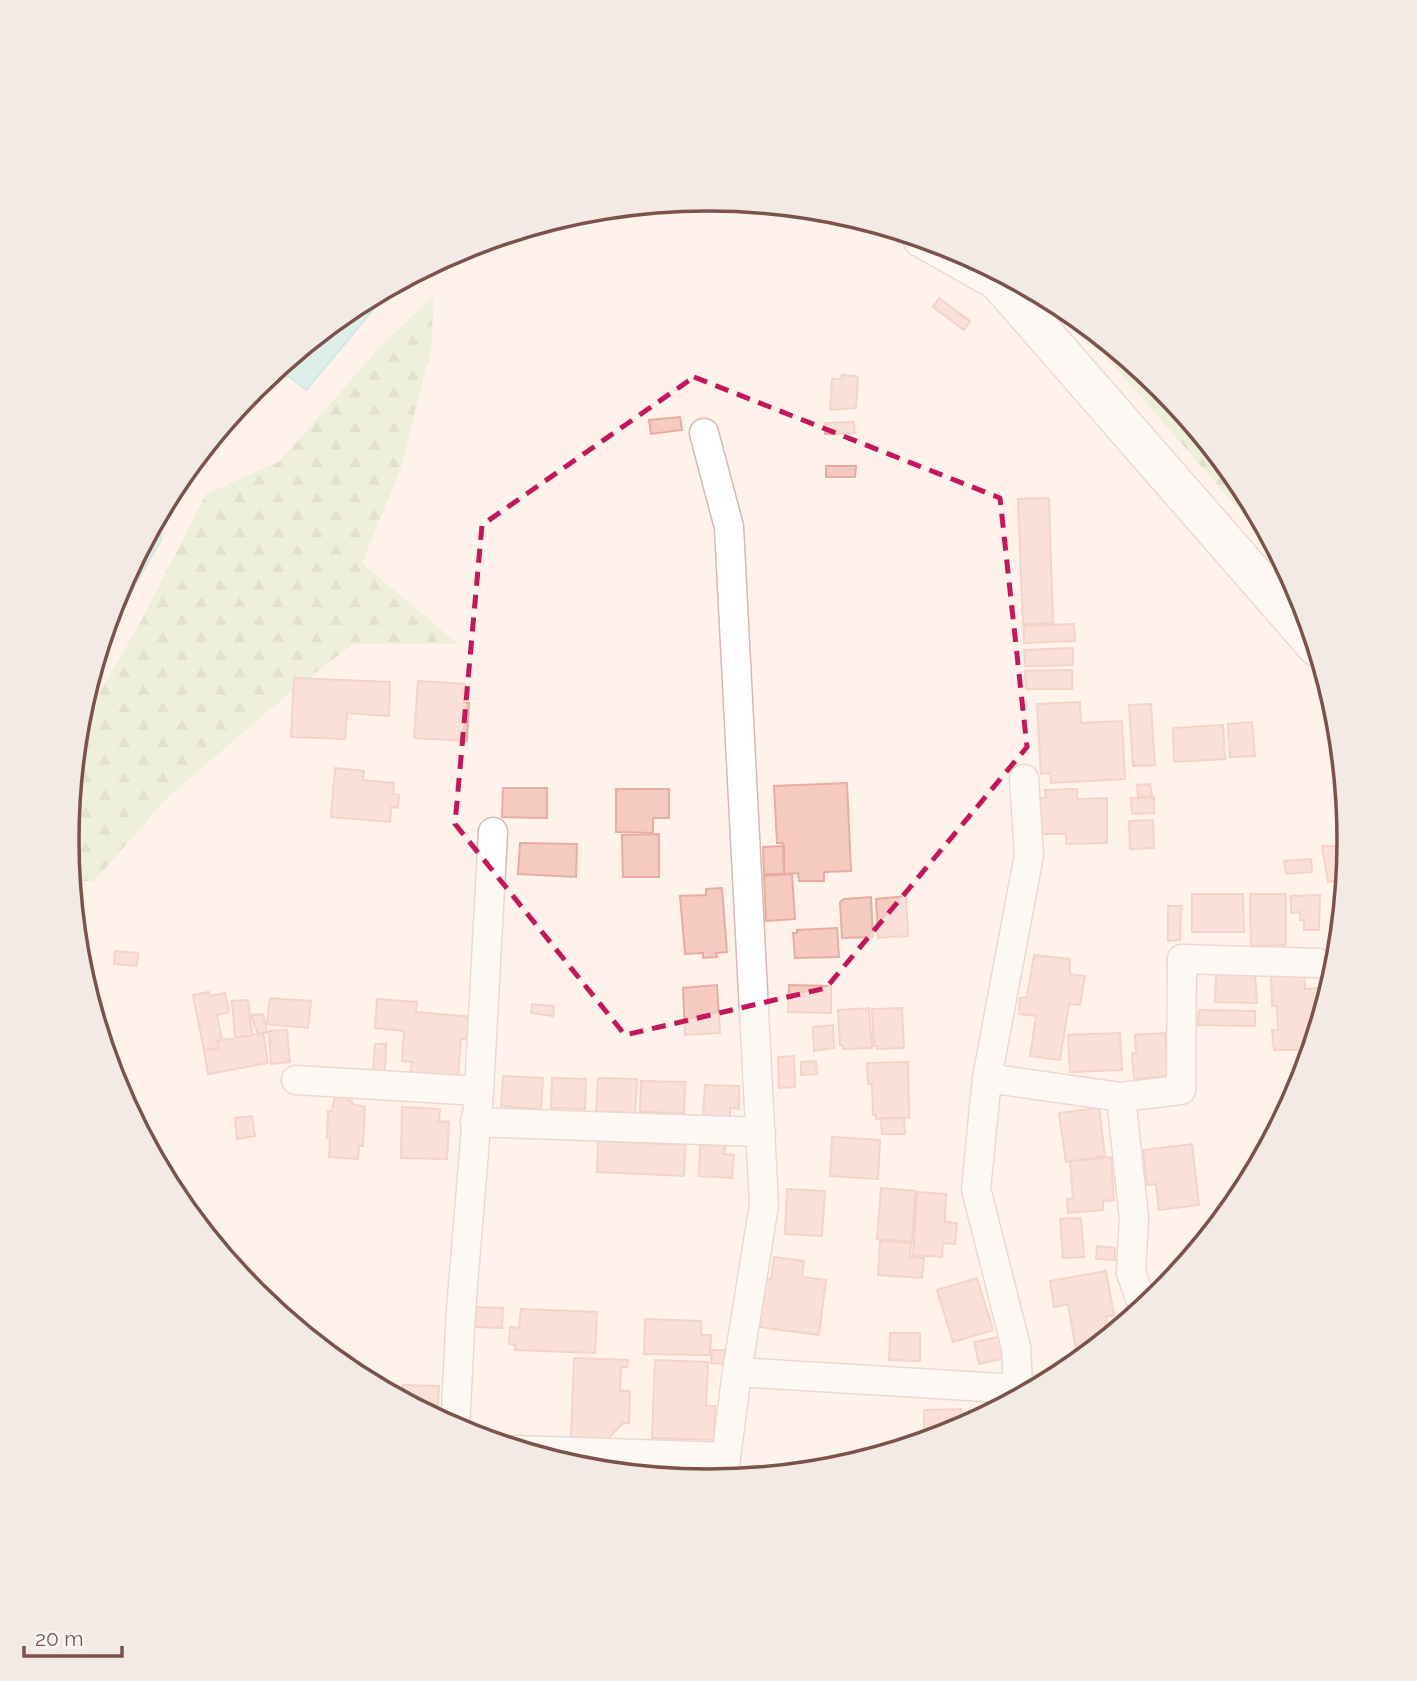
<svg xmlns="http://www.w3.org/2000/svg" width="1417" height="1681" font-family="Raleway,sans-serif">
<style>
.forest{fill:url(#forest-firs)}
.water{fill:#bde9e7;stroke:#a3dcd9;stroke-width:2}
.building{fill:#f5cbc1;stroke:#e8ada0;stroke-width:2}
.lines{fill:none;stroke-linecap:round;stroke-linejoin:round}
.street-casing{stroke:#d4bab2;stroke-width:31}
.secondary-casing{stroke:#d9bbb1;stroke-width:41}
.street{stroke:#fff;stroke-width:28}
.secondary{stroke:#fff;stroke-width:38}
.marked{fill:none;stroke:#c2185b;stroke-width:5;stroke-dasharray:14 9;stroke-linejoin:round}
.rim{fill:none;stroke:#7b534b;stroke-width:3.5}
</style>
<defs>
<pattern id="forest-firs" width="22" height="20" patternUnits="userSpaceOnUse" patternTransform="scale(1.75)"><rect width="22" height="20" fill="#deedc7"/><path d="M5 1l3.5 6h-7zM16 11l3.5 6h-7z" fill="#c2cdac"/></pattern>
</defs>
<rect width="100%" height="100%" fill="#fef2eb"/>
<path class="forest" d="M 434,295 L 431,348 L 401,468 L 362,563 L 458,644 L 353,644 L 294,689 L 167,798 L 94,881 L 71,881 L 67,840 L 78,728 L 138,627 L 206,494 L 280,461 L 378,349 Z
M 1059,303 L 1163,387 L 1243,484 L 1283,560 Z
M 217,1249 L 251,1268 L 316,1345 L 254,1294 Z"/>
<path class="water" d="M 384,289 L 390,290 L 306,390 L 288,376 L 266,377 L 352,306 Z
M 159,513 L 161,540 L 132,591 L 104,632 L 116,594 Z"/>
<path class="building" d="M 939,298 L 970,321 L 964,330 L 933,307 Z
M 842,375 L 856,376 L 858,379 L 856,408 L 830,410 L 832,379 L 841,379 Z
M 680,417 L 682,430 L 651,434 L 649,420 Z
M 854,422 L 855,433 L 825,434 L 825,423 Z
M 826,466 L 856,466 L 855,477 L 826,477 Z
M 1049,498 L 1053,623 L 1023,624 L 1018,499 Z
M 1074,624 L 1075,641 L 1024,643 L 1024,626 Z
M 1073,648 L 1073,665 L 1025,666 L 1024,650 Z
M 1072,670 L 1072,689 L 1026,689 L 1025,671 Z
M 294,678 L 390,682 L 389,716 L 347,713 L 345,739 L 291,737 Z
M 418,681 L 465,684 L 464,703 L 469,703 L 467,741 L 414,738 Z
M 1080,702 L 1081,723 L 1122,721 L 1125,779 L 1051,783 L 1050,773 L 1041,774 L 1037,704 Z
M 1151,704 L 1155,765 L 1133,766 L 1129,705 Z
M 1252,722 L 1255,756 L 1230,757 L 1228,724 Z
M 1223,725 L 1225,759 L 1174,762 L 1173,728 Z
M 335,768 L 364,771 L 363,780 L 394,783 L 393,794 L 399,795 L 398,808 L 391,807 L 390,822 L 331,817 Z
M 847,783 L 851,871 L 824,872 L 824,881 L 799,881 L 798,873 L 784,874 L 783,843 L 777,843 L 774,786 Z
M 1150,784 L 1152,796 L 1138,797 L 1137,785 Z
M 503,788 L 547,788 L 547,818 L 502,817 Z
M 616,789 L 669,789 L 669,818 L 653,818 L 653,833 L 616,832 Z
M 1077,789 L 1077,799 L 1107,798 L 1107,843 L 1066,844 L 1066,834 L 1036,834 L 1036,798 L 1046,798 L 1045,790 Z
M 1131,798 L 1154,798 L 1154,813 L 1132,814 Z
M 1153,820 L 1154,848 L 1130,849 L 1129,821 Z
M 659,834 L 659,877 L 623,877 L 622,835 Z
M 520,843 L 577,844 L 576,877 L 518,874 Z
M 784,846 L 784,874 L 764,874 L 763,847 Z
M 1322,846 L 1350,846 L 1347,879 L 1328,882 Z
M 1311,859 L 1312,872 L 1286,874 L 1284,861 Z
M 792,874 L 795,919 L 766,921 L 764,876 Z
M 722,888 L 727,952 L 716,953 L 717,957 L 703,958 L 703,953 L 685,954 L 680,896 L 706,895 L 706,889 Z
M 1192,894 L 1243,894 L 1244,932 L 1192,932 Z
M 1250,894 L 1286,894 L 1286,945 L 1251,946 Z
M 1320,895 L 1319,930 L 1304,930 L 1304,920 L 1300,920 L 1300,912 L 1291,913 L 1291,896 Z
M 906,896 L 908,936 L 878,938 L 876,899 Z
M 871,897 L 873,937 L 842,938 L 840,902 L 844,899 Z
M 1168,906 L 1181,906 L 1180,940 L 1168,941 Z
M 837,928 L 839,957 L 795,958 L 793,933 L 797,933 L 797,930 Z
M 115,951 L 138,953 L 137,966 L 114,964 Z
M 1034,955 L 1070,959 L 1070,974 L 1085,976 L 1080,1005 L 1069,1004 L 1060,1060 L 1030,1056 L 1036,1016 L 1019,1014 L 1020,998 L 1027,997 Z
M 1216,971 L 1255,972 L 1257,1003 L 1215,1002 Z
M 1304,974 L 1305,989 L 1319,988 L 1321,1023 L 1313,1050 L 1274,1050 L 1272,1030 L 1278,1030 L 1277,1006 L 1272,1006 L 1271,976 Z
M 717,985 L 720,1033 L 685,1035 L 683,988 Z
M 789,985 L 831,986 L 831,1013 L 788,1012 Z
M 209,992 L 210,996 L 225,993 L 229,1012 L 217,1015 L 222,1040 L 217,1041 L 219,1048 L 204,1050 L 193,995 Z
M 270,998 L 311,1001 L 308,1028 L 267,1024 Z
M 377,999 L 417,1002 L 416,1012 L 472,1017 L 470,1039 L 461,1039 L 458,1076 L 411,1072 L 412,1062 L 402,1061 L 404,1031 L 375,1028 Z
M 248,1000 L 252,1035 L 235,1038 L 232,1001 Z
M 532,1004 L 554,1006 L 553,1016 L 531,1013 Z
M 869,1008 L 872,1048 L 843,1049 L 843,1046 L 840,1045 L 838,1010 Z
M 902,1008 L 904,1048 L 877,1049 L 877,1046 L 874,1046 L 872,1009 Z
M 1199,1010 L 1255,1011 L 1255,1026 L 1198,1025 Z
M 263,1014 L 267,1032 L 258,1034 L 251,1015 Z
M 833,1025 L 834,1048 L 814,1051 L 813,1027 Z
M 287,1030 L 290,1062 L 271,1064 L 269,1031 Z
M 263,1033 L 268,1063 L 208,1074 L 204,1050 L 219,1048 L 217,1041 Z
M 1120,1033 L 1122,1070 L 1070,1072 L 1068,1035 Z
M 1165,1033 L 1168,1076 L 1134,1079 L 1132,1053 L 1136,1053 L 1135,1035 Z
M 375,1044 L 386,1044 L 385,1071 L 373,1070 Z
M 794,1056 L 795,1087 L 779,1088 L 778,1057 Z
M 816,1061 L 817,1074 L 801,1075 L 801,1062 Z
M 908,1062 L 909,1118 L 876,1119 L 876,1115 L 873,1115 L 872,1084 L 868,1084 L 867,1063 Z
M 503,1076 L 543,1078 L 541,1109 L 501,1106 Z
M 552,1078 L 586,1079 L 585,1109 L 551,1108 Z
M 598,1078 L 637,1079 L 635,1113 L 596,1111 Z
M 641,1081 L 685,1082 L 684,1113 L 640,1112 Z
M 705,1085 L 739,1086 L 739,1109 L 730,1108 L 730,1117 L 703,1116 Z
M 335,1095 L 348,1096 L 348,1100 L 352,1101 L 352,1104 L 365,1107 L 363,1146 L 359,1146 L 358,1159 L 329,1157 L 330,1138 L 327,1138 L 328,1111 L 332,1111 Z
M 402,1107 L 440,1109 L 439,1121 L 449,1122 L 447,1159 L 401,1158 Z
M 1099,1108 L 1105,1156 L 1066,1162 L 1059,1113 Z
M 252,1116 L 255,1136 L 237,1139 L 235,1118 Z
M 881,1118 L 904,1118 L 905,1134 L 882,1134 Z
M 832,1137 L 880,1140 L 878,1179 L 830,1176 Z
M 598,1141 L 685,1145 L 684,1176 L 597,1172 Z
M 1192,1144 L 1199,1205 L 1159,1210 L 1156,1184 L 1147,1185 L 1143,1150 Z
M 700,1145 L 725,1146 L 724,1154 L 734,1155 L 732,1178 L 699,1176 Z
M 1111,1157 L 1114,1200 L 1103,1201 L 1103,1210 L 1068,1213 L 1067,1199 L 1073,1198 L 1070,1161 Z
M 881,1188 L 915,1191 L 912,1242 L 877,1239 Z
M 787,1189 L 825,1191 L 822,1236 L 785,1234 Z
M 917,1192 L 946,1194 L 945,1222 L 957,1223 L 955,1244 L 943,1243 L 942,1257 L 913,1255 Z
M 1081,1218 L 1084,1257 L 1063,1258 L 1060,1219 Z
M 880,1241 L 911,1243 L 910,1257 L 924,1258 L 922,1278 L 878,1275 Z
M 1097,1246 L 1115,1248 L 1115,1260 L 1096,1259 Z
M 774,1257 L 804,1261 L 802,1277 L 826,1280 L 819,1335 L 760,1327 L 766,1279 L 771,1279 Z
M 1106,1271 L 1114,1315 L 1106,1317 L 1110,1337 L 1100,1346 L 1076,1350 L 1068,1304 L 1054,1307 L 1050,1281 Z
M 977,1278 L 993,1330 L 953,1342 L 937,1290 Z
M 474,1307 L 503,1308 L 502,1328 L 474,1327 Z
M 521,1309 L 597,1312 L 595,1353 L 515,1350 L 515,1345 L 509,1344 L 510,1327 L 519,1328 Z
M 645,1319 L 701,1321 L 701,1335 L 711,1335 L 710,1355 L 644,1354 Z
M 890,1333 L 920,1333 L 920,1361 L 889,1360 Z
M 1003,1336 L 1007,1358 L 979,1364 L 974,1342 Z
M 712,1350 L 725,1350 L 725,1364 L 711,1363 Z
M 574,1358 L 628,1360 L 627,1367 L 621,1367 L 620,1391 L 630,1391 L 629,1423 L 623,1423 L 607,1440 L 571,1439 Z
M 655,1360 L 708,1362 L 706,1406 L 715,1406 L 714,1440 L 652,1438 Z
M 403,1385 L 439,1386 L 437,1420 L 403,1401 Z
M 961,1409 L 961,1430 L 924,1443 L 924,1410 Z
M 650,1463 L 701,1471 L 701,1475 L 713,1477 L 712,1482 L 648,1477 Z"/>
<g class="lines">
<defs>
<path id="street" d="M 704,433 L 729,527 L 764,1205 L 737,1372 L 723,1481
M 987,1078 L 1121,1097 L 1181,1090 L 1182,959 L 1318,963
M 296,1080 L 479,1091
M 1121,1097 L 1134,1218 L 1131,1273 L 1144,1309
M 475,1122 L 761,1132
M 737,1372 L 1035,1390
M 1018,1389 L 1016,1347 L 976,1189 L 987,1078 L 1029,855 L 1024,779
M 455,1429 L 461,1310 L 479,1091 L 493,832
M 516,1450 L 726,1457"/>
<path id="secondary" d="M 922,238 L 998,281 L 1317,647"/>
</defs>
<use href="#street" class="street-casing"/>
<use href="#secondary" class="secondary-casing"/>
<use href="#street" class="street"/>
<use href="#secondary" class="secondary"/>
</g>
<path d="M0 0H1417V1681H0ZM 694,377 L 1000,498 L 1027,747 L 826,988 L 625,1035 L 455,824 L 482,525 Z" fill="#fef2eb" fill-opacity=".55" fill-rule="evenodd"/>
<path class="marked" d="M 694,377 L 1000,498 L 1027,747 L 826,988 L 625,1035 L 455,824 L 482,525 Z"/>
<path d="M0 0H1417V1681H0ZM79 840a629 629 0 1 1 1258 0a629 629 0 1 1-1258 0Z" fill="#f4eae5" fill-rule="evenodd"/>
<path class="rim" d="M79 840a629 629 0 1 1 1258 0a629 629 0 1 1-1258 0Z"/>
<path d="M24 1646v10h98v-10" fill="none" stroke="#7b534b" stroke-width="3.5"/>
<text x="35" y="1646" font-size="21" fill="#7b534b" stroke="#fff7f2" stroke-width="5" paint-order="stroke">20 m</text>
</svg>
